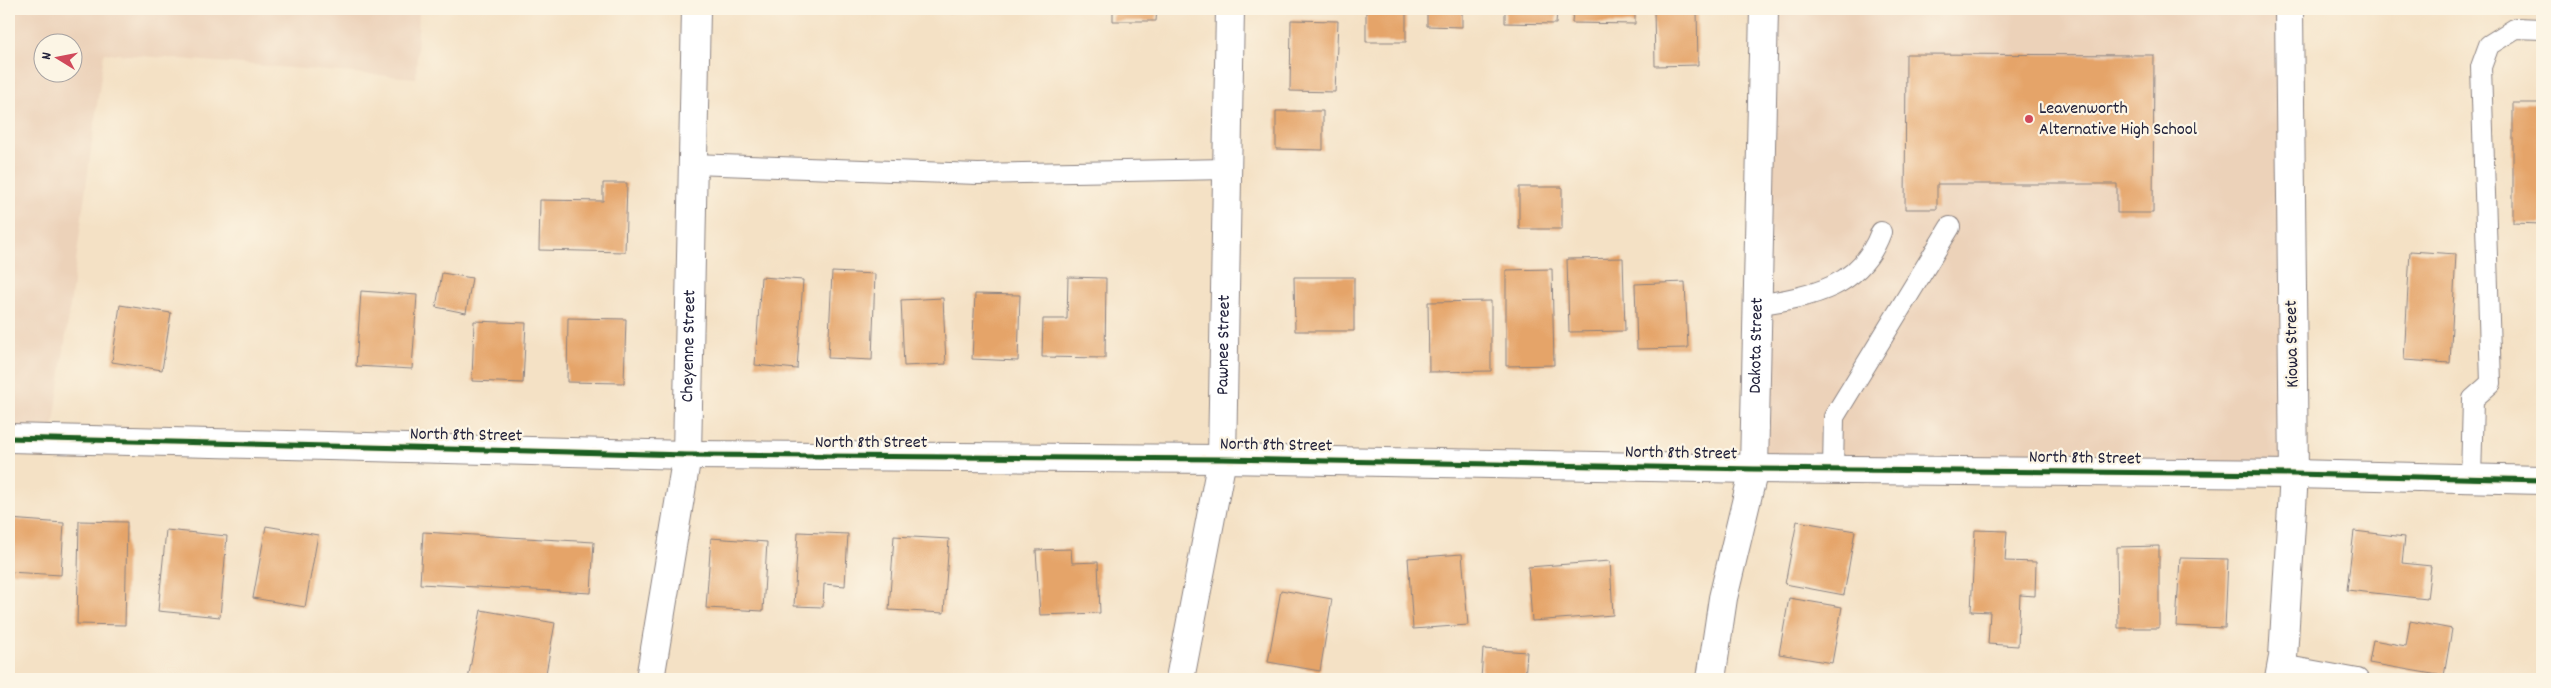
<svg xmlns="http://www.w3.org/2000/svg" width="2551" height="688" font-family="Dekko,sans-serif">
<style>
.built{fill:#ecd2b9;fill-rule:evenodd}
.building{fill:#e5a469}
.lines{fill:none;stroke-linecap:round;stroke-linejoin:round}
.lane-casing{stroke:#8b8280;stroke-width:22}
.street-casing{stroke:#8b8280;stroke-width:30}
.lane{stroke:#fff;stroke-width:20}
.street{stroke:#fff;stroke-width:28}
.cycleway-casing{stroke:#fcf5e5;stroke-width:8}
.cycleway{stroke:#1b5e20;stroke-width:5}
.poi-dot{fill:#d1495b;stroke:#fcf5e5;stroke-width:2}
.labels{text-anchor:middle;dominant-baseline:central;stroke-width:4.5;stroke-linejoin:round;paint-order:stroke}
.poi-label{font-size:18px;fill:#22223b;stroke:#fcf5e5;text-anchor:start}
.street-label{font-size:18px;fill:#22223b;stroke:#fcf5e5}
</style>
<rect width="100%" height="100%" fill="#fcf5e5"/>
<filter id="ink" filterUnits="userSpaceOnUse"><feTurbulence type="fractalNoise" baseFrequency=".02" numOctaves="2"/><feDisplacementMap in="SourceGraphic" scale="10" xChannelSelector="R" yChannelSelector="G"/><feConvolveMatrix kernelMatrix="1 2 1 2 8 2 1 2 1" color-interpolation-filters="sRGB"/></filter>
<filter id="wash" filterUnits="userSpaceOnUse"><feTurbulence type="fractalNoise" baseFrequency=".0096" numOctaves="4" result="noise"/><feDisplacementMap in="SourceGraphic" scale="20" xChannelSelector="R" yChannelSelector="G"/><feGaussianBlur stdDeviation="1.12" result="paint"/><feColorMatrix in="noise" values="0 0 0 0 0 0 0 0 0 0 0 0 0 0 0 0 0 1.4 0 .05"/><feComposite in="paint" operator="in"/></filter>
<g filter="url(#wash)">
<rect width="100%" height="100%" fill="#f4e1c5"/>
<path class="built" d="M 9,9 L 419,9 L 416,78 L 104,53 L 52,439 L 9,438 ZM 42,42 L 72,42 L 72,72 L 42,72 Z
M 1764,9 L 2289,9 L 2294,474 L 1754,469 Z"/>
<g id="blocks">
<path class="building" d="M 908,9 L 952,9 L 952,13 L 908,11 Z
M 1113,9 L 1157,9 L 1156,21 L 1113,21 Z
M 1366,9 L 1406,9 L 1406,42 L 1366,42 Z
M 1427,9 L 1462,9 L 1462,27 L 1427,26 Z
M 1505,9 L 1557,9 L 1556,24 L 1505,23 Z
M 1573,9 L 1635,9 L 1635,24 L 1572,23 Z
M 1654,9 L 1697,9 L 1698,65 L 1655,66 Z
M 1291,20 L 1338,21 L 1335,92 L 1290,91 Z
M 1906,54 L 2154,55 L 2153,213 L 2117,213 L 2117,184 L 1937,184 L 1937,209 L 1905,209 Z
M 2513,103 L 2542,103 L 2542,224 L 2513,223 Z
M 1276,111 L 1323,111 L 1323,150 L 1276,149 Z
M 603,183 L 627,183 L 625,252 L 539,250 L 540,200 L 603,201 Z
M 1519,187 L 1562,187 L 1562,229 L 1519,229 Z
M 2410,251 L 2456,254 L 2450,363 L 2404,360 Z
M 1623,258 L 1625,331 L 1569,332 L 1567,259 Z
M 1552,269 L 1554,365 L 1506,366 L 1506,270 Z
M 832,272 L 875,274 L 872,360 L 828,358 Z
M 442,273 L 472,278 L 466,313 L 436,307 Z
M 761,277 L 803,280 L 797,369 L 755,365 Z
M 1068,277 L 1106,278 L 1105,358 L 1042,357 L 1043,319 L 1067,319 Z
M 1294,277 L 1354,277 L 1354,331 L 1295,331 Z
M 1685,282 L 1688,348 L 1637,349 L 1635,284 Z
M 361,291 L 417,295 L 412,369 L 356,366 Z
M 975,294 L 1020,295 L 1018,361 L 972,359 Z
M 943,298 L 946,364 L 904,366 L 901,300 Z
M 1491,301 L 1491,371 L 1429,372 L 1428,302 Z
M 120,305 L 171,313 L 162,370 L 112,362 Z
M 568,318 L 626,319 L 624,383 L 567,382 Z
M 474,321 L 526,323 L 523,383 L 472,381 Z
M 9,519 L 64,523 L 61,575 L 9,572 Z
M 79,521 L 127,522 L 125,625 L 77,624 Z
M 1797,521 L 1855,531 L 1844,595 L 1785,584 Z
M 266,526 L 318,535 L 305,607 L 253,598 Z
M 166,530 L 227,536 L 220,617 L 158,611 Z
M 1975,530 L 2007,531 L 2005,561 L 2036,562 L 2035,596 L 2020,595 L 2018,646 L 1988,644 L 1990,612 L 1971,611 Z
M 2354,531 L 2405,537 L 2402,563 L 2431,566 L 2427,599 L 2347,590 Z
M 423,532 L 594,542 L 591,593 L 420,584 Z
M 798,532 L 848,534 L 845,586 L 824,584 L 823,607 L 794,606 Z
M 894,536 L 949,539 L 944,613 L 889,610 Z
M 711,538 L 767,542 L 763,611 L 706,608 Z
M 2159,546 L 2159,628 L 2118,628 L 2117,547 Z
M 1071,549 L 1072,563 L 1098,562 L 1100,613 L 1040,615 L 1036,550 Z
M 1462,554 L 1468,625 L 1413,629 L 1408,558 Z
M 2180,558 L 2228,559 L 2225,628 L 2176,626 Z
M 1610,561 L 1613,615 L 1532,621 L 1528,567 Z
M 1281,590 L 1332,599 L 1320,671 L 1268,662 Z
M 1789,598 L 1842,607 L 1832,663 L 1779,654 Z
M 481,610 L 555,623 L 545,679 L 468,679 Z
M 2410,621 L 2452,629 L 2444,676 L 2369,663 L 2373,640 L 2406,646 Z
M 1483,649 L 1527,652 L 1525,679 L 1481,679 Z"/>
</g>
</g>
<g filter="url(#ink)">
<use href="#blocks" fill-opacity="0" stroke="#8b8280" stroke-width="1"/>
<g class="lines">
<defs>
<path id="lane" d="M 693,164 L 978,174 L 1227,169
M 1757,305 C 1811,296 1860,289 1881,232
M 1833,470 L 1834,417 L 1950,227
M 2471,479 L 2473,399 L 2491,383 L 2481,67 L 2489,45 L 2516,28 L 2542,29
M 2282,665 L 2358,679"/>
<g id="street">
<path d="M 9,438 L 687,455 L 1222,459 L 1754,469 L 2294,474 L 2542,480"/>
<path id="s1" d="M 650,679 L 687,455 L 696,9"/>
<path id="s2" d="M 1180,679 L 1222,459 L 1230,9"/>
<path id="s3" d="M 1711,679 L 1723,598 L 1754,469 L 1764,9"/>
<path d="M 2279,679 L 2283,657 L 2294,474 L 2289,9"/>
</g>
</defs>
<use href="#lane" class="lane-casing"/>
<use href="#street" class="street-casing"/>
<use href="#lane" class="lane"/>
<use href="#street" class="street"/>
<defs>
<path id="cycleway" d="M 9,438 L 687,455 L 1222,459 L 1754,469 L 2294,474 L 2542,480"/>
</defs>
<use href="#cycleway" class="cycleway-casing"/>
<use href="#cycleway" class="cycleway"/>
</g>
</g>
<circle class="poi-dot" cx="2029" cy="119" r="5"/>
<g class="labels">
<g class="poi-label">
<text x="2039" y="109">Leavenworth<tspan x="2039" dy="21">Alternative High School</tspan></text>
</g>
<g class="street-label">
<text transform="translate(2293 344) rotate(-91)">Kiowa Street</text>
<text stroke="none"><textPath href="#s1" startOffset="336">Cheyenne Street</textPath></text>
<text stroke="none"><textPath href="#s2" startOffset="338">Pawnee Street</textPath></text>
<text stroke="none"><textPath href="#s3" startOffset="338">Dakota Street</textPath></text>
<text transform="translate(466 436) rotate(1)">North 8th Street</text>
<text x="871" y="443">North 8th Street</text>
<text transform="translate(1276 446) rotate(1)">North 8th Street</text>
<text transform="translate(1681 454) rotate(1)">North 8th Street</text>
<text transform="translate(2085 459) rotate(1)">North 8th Street</text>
</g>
</g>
<rect width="2551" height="688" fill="none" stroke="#fcf5e5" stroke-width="30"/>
<g transform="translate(58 58) rotate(280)"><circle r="24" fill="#fcf5e5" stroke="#a5a1a1"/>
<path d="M0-4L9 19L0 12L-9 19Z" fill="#d1495b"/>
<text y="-8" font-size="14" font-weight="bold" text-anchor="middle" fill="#22223b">N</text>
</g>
</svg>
